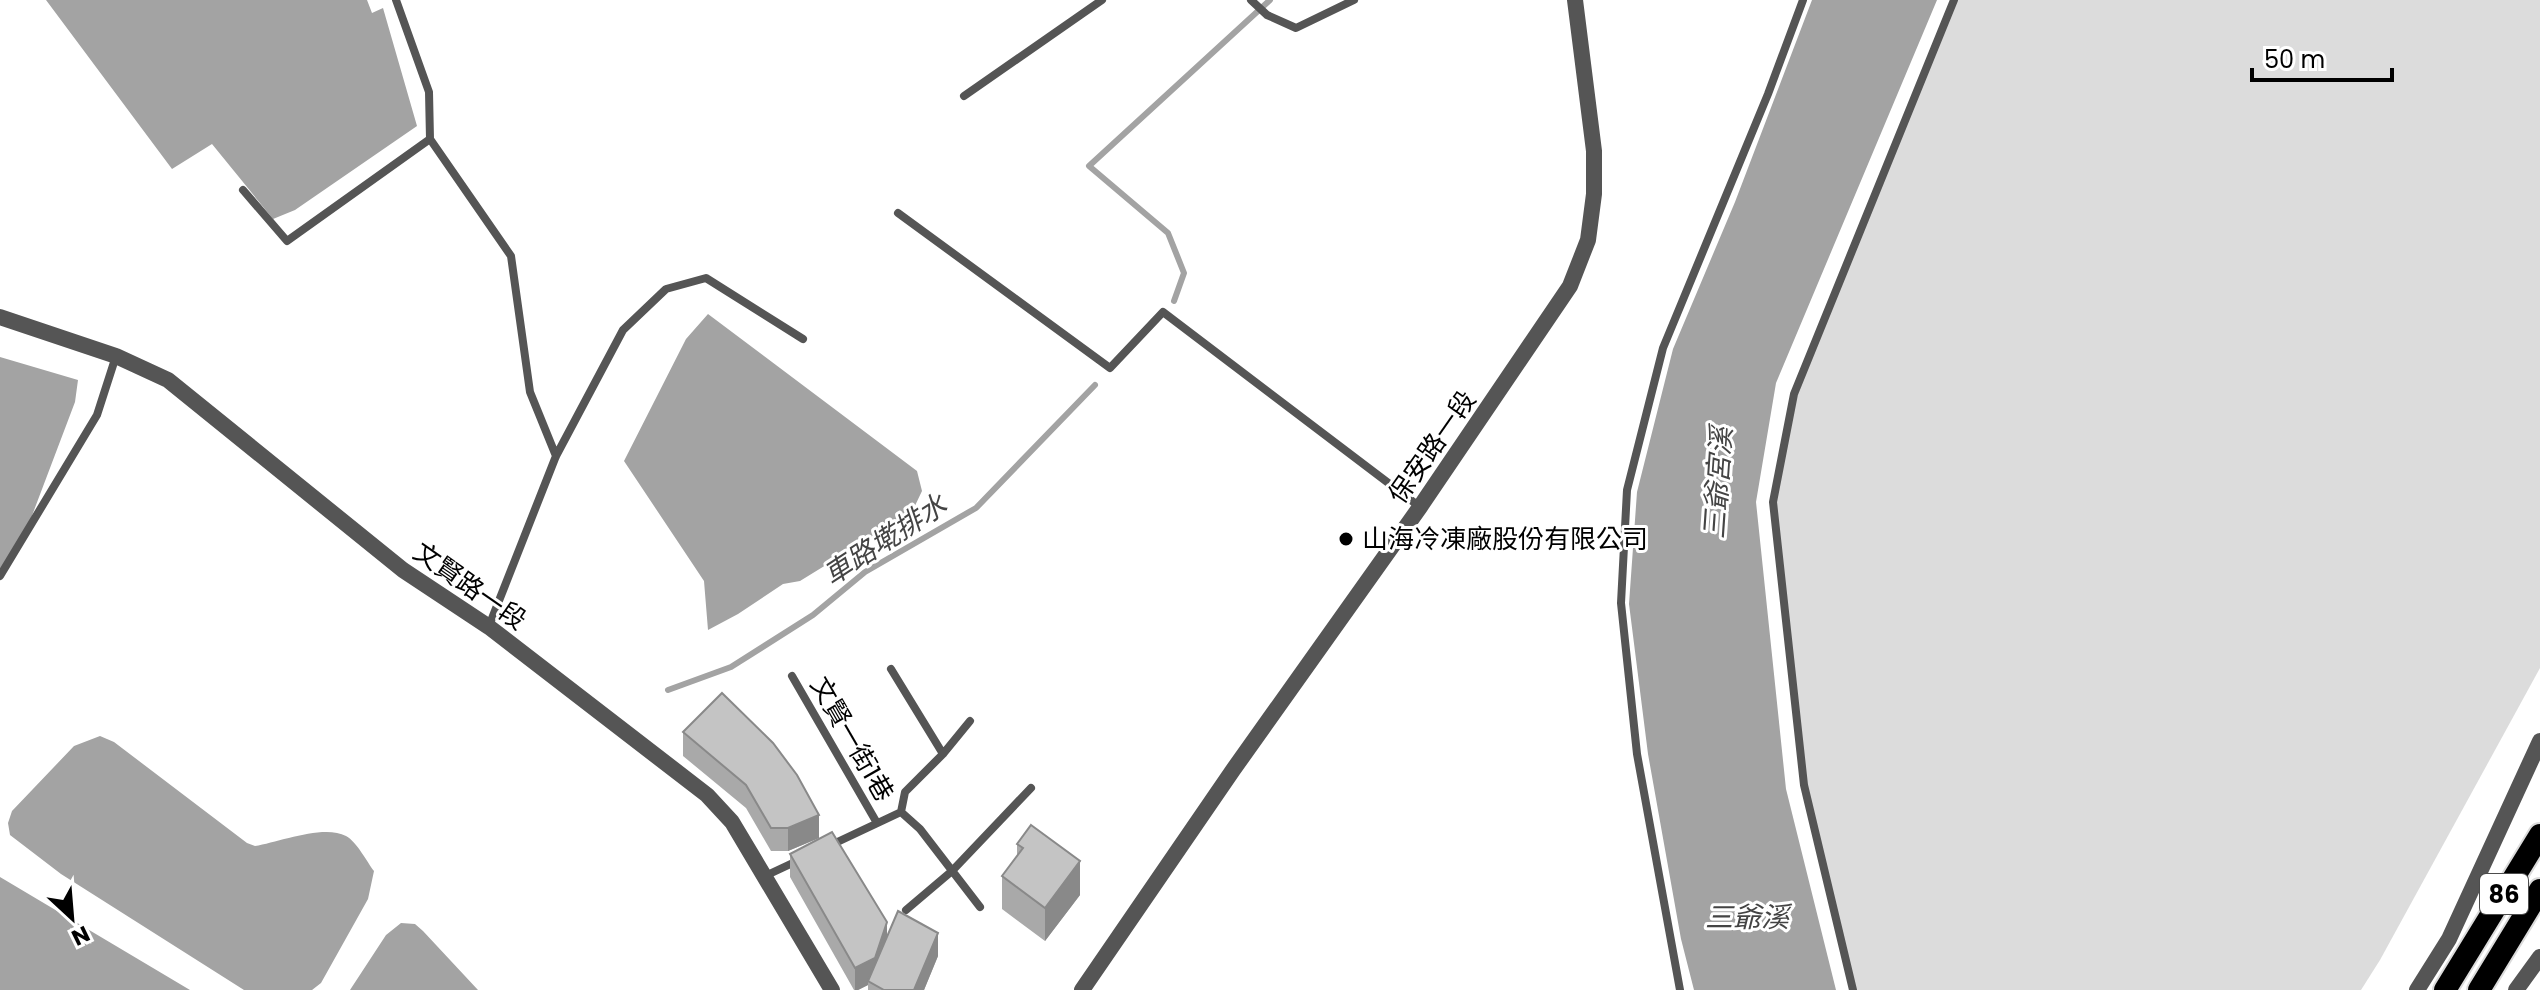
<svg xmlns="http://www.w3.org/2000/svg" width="2540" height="990" font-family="Poppins,'Noto Sans TC',sans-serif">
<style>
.green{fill:#dcdcdc}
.water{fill:#a3a3a3}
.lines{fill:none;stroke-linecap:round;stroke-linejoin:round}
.stream{stroke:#a3a3a3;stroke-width:6}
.trunk-casing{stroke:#dbdbdb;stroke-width:26}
.service{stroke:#555;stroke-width:8}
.minor{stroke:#555;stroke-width:16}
.tertiary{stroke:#555;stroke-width:16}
.trunk{stroke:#000;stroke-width:22}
.wall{fill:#a9a9a9}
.shaded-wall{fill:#898989}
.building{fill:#c4c4c4;stroke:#898989;stroke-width:2}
.poi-dot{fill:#000;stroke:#fff;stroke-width:3}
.labels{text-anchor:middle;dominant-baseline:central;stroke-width:6;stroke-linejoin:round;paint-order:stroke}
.shield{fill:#fff;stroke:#4c4c4c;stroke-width:2}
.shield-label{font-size:24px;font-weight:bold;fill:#000}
.street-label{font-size:26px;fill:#000;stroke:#fff}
.poi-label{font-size:26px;fill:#000;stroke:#fff;text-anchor:start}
.water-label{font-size:28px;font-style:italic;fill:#444;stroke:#fff}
</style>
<rect width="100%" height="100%" fill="#fff"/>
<path class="green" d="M 1954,0 L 2540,0 L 2540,668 L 2380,960 L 2361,990 L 1853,990 L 1804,785 L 1773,502 L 1794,394 Z"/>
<path class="water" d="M 46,0 L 367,0 L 372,13 L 383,8 L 417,126 L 295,210 L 273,219 L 212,144 L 172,169 Z
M 1812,0 L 1937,0 L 1776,383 L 1756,502 L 1786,789 L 1836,990 L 1694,990 L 1681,939 L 1648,754 L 1629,604 L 1637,492 L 1673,349 L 1735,202 Z
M 708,314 L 917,471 L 922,491 L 912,512 L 800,581 L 783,584 L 738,614 L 708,630 L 704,581 L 624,461 L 686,339 Z
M 0,357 L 78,380 L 75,402 L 22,542 L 0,574 Z
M 100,736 L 114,742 L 247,843 L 255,846 C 279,842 324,824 346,836 C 357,842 367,862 374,871 L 368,899 L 321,983 L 312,990 L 244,990 L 61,874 L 10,835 L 8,823 L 12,811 L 74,746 Z
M 0,877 L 190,990 L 0,990 Z
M 401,923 L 415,924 L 423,931 L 478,990 L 350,990 L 386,935 Z"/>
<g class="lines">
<path class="stream" d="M 1174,301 L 1184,273 L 1168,233 L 1089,166 L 1270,0
M 668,690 L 731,667 L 813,615 L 865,572 L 976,508 L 1095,385"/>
<defs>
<path id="trunk" d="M 2445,990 L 2540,835
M 2479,990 L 2540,890"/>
</defs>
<use href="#trunk" class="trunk-casing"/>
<path class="service" d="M 396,0 L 429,92 L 430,139 L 511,256 L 530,392 L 556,456
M 1251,0 L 1267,15 L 1296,28 L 1354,0
M 964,96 L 1102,0
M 243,190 L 287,241 L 430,139
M 898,213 L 1110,368 L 1163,312 L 1420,507
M 0,576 L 97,415 L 116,356
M 489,626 L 556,456 L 623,330 L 666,289 L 706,278 L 803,339
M 891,669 L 943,754
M 792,676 L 877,823
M 901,812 L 920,829 L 980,907
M 831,845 L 901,812 L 905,792 L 943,754 L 970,721
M 765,876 L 797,861
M 906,910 L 952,871 L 1031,788
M 1680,990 L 1637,754 L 1621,603 L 1627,490 L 1663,348 L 1768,94 L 1803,0
M 1853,990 L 1804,785 L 1773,502 L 1794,394 L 1954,0"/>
<path class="minor" d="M 2417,990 L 2449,939 L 2540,741
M 2516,990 L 2540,957"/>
<path class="tertiary" d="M 0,317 L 116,356 L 168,380 L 403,570 L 489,627 L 707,795 L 732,822 L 832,990
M 1082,990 L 1233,770 L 1420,507 L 1570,286 L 1588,240 L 1594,194 L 1594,151 L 1575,0"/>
<use href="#trunk" class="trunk"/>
</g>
<path class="wall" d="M 683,732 L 819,838 L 788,851 L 771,851 L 746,808 L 683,756 Z
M 1017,844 L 1080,895 L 1045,941 L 1002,909 L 1002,876 L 1017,856 Z
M 790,854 L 887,936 L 938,956 L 924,990 L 868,990 L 868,985 L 858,990 L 854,990 L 790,877 Z"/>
<path class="shaded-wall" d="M 819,815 L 819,838 L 788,851 L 788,828 Z
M 1080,861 L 1080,895 L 1045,941 L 1045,908 Z
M 887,922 L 887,945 L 868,981 L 868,985 L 858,990 L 855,990 L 855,968 Z
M 938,933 L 938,956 L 924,990 L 914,990 Z"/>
<path class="building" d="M 722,693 L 773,743 L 797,775 L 819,815 L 788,828 L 771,828 L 746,785 L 683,732 Z
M 1031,825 L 1080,861 L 1045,908 L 1002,876 L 1023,848 L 1017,844 Z
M 832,832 L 887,922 L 875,958 L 855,968 L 790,854 Z
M 898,911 L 938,933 L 914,990 L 884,990 L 868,981 Z"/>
<circle class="poi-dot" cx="1346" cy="539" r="8"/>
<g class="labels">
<rect class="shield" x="2480" y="874" width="48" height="40" rx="6"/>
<g class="shield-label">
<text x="2504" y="894">86</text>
</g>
<g class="street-label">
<text transform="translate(1432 447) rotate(-55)">保安路一段</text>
<text transform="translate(470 586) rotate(35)">文賢路一段</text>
<text transform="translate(852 739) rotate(60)">文賢一街1巷</text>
</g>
<g class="poi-label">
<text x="1362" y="539">山海冷凍廠股份有限公司</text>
</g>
<g class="water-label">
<text transform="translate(1718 483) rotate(-86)">三爺宮溪</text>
<text transform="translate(885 540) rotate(-33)">車路墘排水</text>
<text x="1747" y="917">三爺溪</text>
</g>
</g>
<g transform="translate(72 918) rotate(154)" stroke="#ffffff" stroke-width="6" paint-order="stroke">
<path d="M0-6L14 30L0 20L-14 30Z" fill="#000000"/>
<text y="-12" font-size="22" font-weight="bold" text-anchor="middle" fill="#000000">N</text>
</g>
<path d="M2252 68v12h140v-12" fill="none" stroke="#000000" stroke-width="4"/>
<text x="2264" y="68" font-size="24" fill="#000000" stroke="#ffffff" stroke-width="6" paint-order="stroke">50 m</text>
</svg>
